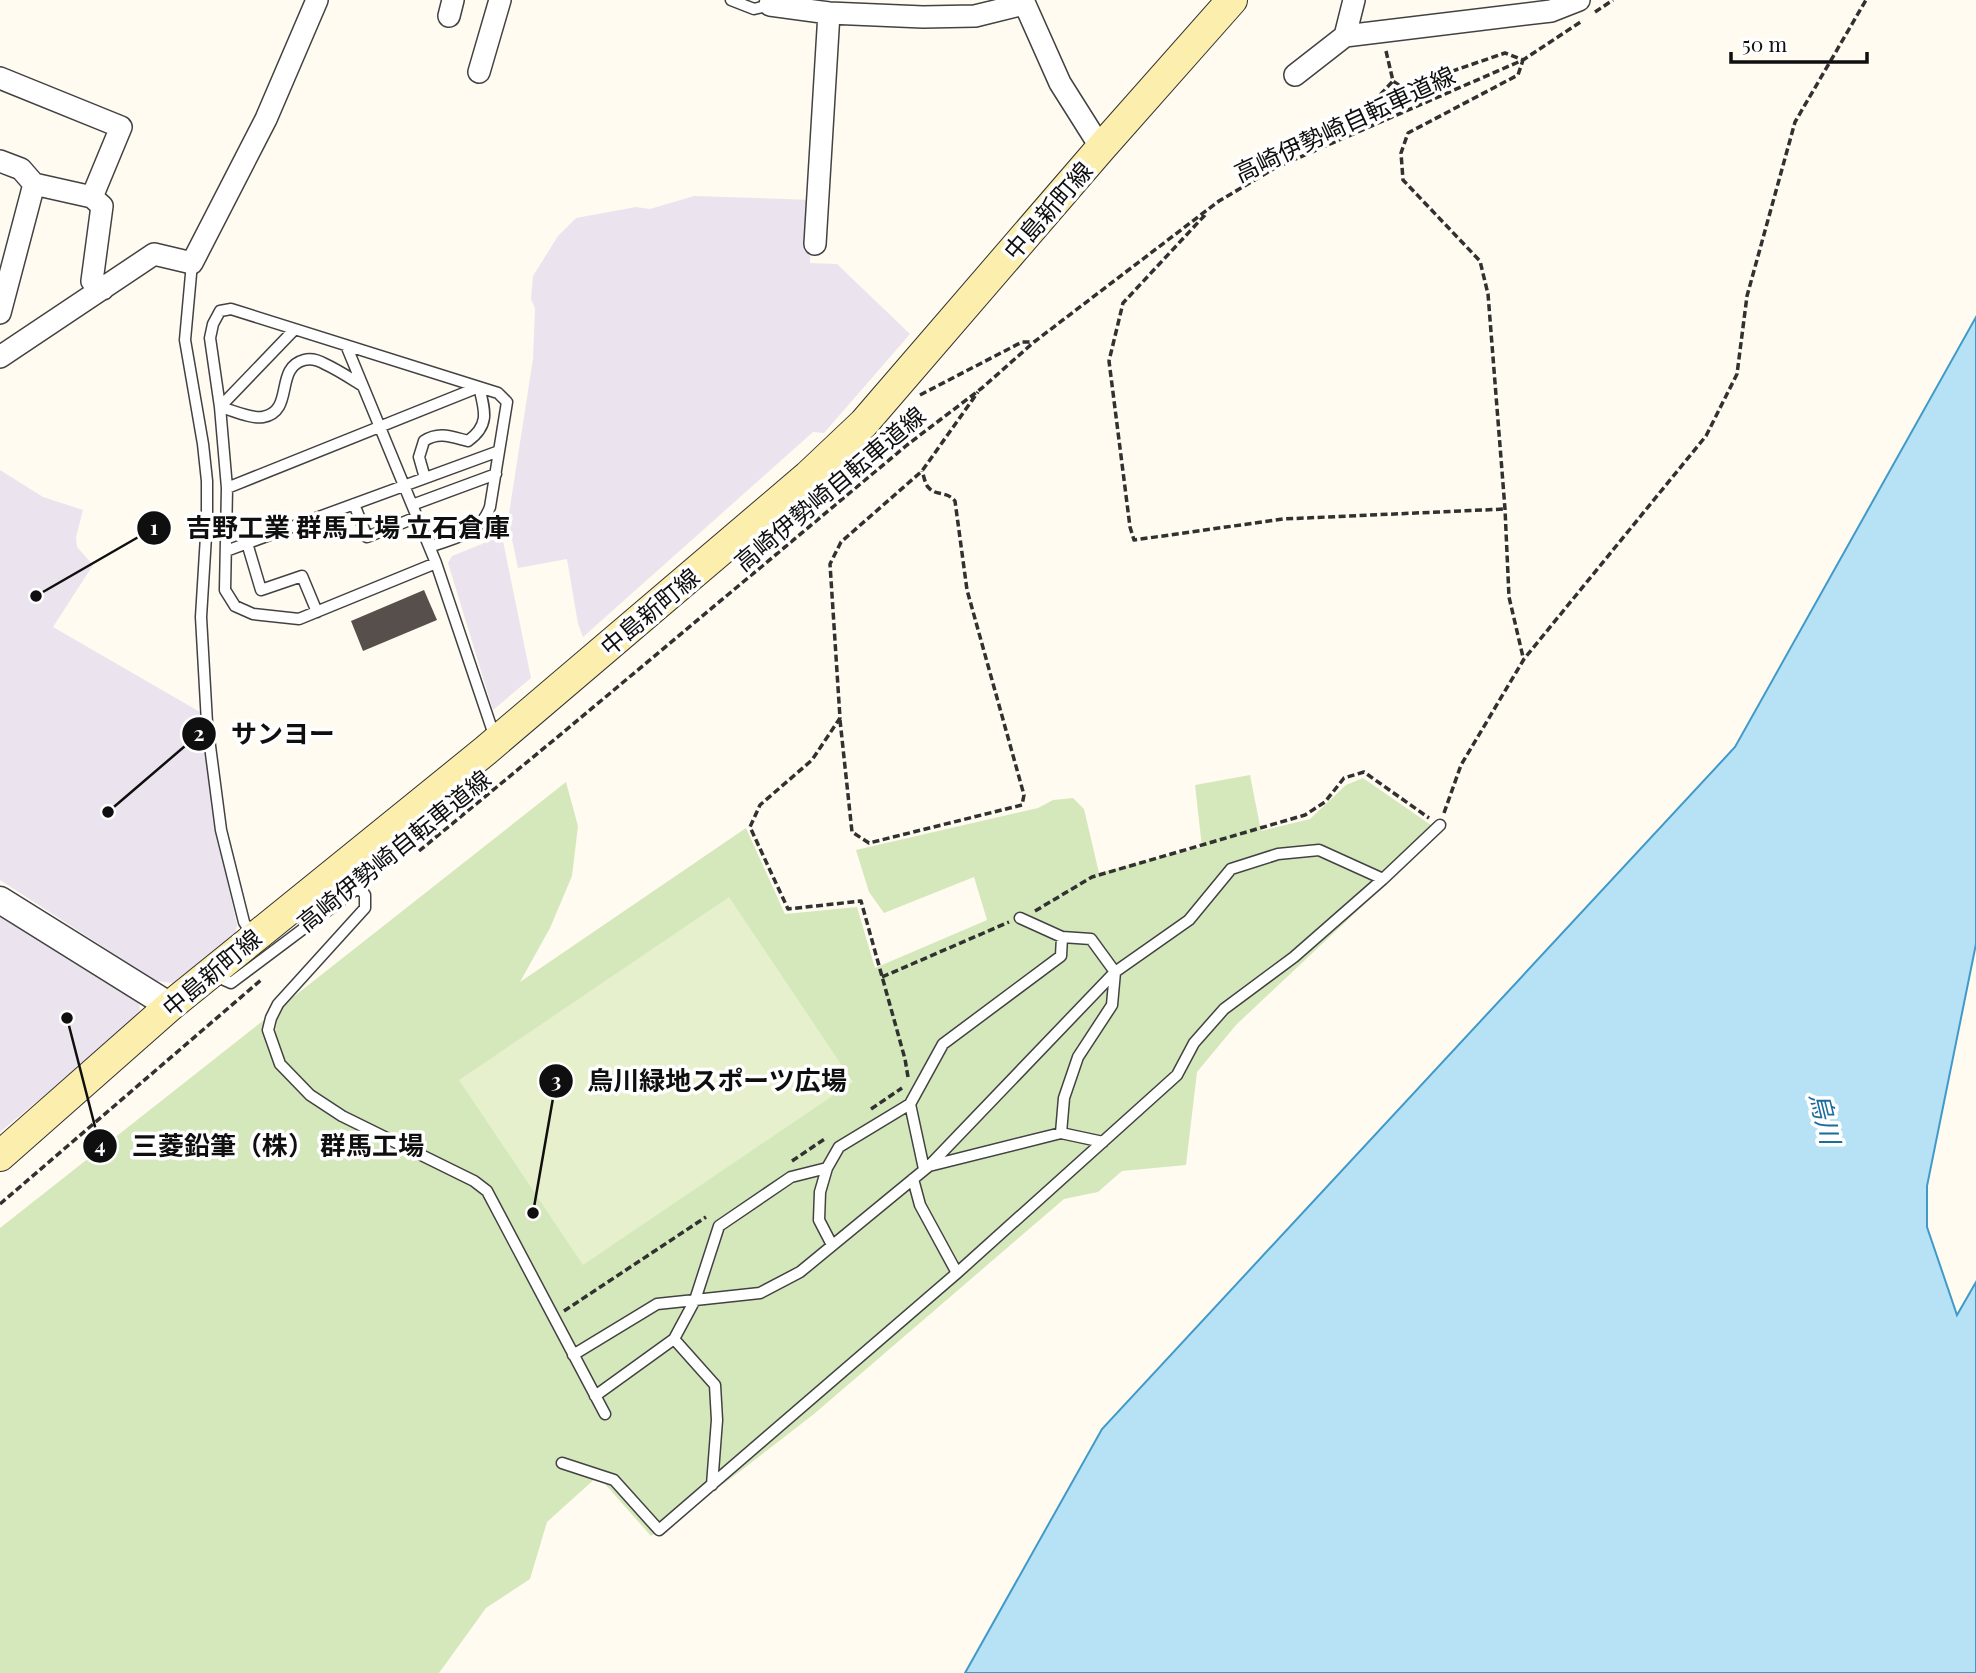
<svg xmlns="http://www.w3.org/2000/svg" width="1976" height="1673" font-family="'Playfair Display','Noto Sans JP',serif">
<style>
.industrial{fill:#ebe3ed}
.green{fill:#d5e8bb}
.pitch{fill:#e6f0cc}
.water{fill:#b7e1f4;stroke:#409ac9;stroke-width:2}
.building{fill:#574f4b}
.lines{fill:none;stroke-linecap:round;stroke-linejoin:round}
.service-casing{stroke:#424242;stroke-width:13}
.minor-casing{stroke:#424242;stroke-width:24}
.tertiary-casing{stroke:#424242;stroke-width:29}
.secondary-casing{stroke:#313131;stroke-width:32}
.path{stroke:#313131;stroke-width:3.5;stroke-dasharray:7 3.5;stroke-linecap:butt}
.service{stroke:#fff;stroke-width:10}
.minor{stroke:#fff;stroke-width:21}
.tertiary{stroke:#fff;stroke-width:26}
.secondary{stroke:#fcefae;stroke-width:30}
.labels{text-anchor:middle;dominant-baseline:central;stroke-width:7;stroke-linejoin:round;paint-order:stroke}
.street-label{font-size:24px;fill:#0f0f0f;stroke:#fff}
.water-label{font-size:26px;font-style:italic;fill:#1b6c9d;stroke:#fff}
.leader{fill:none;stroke:#0f0f0f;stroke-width:2.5}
.callout-dot{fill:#0f0f0f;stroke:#fff;stroke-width:2.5}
.mark-label{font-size:21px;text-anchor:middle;font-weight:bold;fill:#fff}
.callout-label{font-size:26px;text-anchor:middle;font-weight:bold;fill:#0f0f0f;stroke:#fff;stroke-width:7;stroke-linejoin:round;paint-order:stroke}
</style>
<rect width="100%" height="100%" fill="#fffbf1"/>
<path class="industrial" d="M 694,196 L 812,200 L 810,263 L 837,264 L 910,334 L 824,433 L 813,432 L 583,637 L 578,624 L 567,559 L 518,568 L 508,520 L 533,359 L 535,308 L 531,299 L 533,276 L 558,236 L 576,218 L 636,207 L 650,209 Z
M 0,470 L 43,497 L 83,510 L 76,537 L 77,547 L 93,565 L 53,627 L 200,712 L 223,861 L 237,925 L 235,935 L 173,983 L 156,981 L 0,880 Z
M 502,536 L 531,678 L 493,710 L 448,563 L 452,556 Z
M 0,914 L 139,1002 L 140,1010 L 129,1025 L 0,1132 Z"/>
<path class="green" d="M 1250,775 L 1261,831 L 1310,819 L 1346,785 L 1363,778 L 1441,832 L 1236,1025 L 1197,1072 L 1186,1165 L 1122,1171 L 1098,1192 L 1064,1199 L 814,1414 L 734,1476 L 651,1536 L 598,1476 L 547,1522 L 530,1579 L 486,1608 L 439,1673 L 0,1673 L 0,1228 L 566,782 L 578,826 L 572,876 L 550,928 L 520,982 L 746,828 L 785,914 L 857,907 L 875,968 L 987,920 L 974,877 L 884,913 L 869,892 L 856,850 L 1038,808 L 1053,800 L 1073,798 L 1084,809 L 1099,873 L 1202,847 L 1195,785 Z"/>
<path class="pitch" d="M 729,897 L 853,1082 L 583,1265 L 459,1080 Z"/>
<path class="water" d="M 1976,317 L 1976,944 L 1927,1186 L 1927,1227 L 1957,1315 L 1976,1282 L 1976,1673 L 965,1673 L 1102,1429 L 1735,747 Z"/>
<path class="building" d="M 424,590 L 437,620 L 363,651 L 351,621 Z"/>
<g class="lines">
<defs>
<path id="service" d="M 731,0 L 754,9 L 770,5
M 192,263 L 185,340 L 203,444 L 207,481 L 207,520 L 201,617 L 207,723 L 221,830 L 244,922 L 252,935
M 294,330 L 220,407 C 232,410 251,419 263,417 C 295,411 274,368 304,360 C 311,358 318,360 325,364 C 338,370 350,378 363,386
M 346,345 L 436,563 L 495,738
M 227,488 L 479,387 C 485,411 490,425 468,441 C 452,437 439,431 424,441 L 419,457 L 425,478
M 354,504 L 367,537 L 417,517
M 412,505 L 496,474
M 247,543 L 261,590 L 302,576 L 317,612
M 430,547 C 456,537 480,535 490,507 L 507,402 L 498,393 L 231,309 L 220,311 L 213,324 L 210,338 L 220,407 L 227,488 L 225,590 L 235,606 L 253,614 L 299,619 L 436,563
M 226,551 L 499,451
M 460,789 L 359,887 L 365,895 L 365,908 L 278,1004 L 271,1018 L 268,1030 L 280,1064 L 310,1095 L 342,1116 L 474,1181 L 487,1191 L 605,1414
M 1020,918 L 1062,937 L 1091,939 L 1115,972 L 1112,1005 L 1078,1057 L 1064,1098 L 1061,1133
M 213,975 L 231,983 L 359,887
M 929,1166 L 1061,1133 L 1103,1142
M 924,1169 L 910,1104 L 943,1044 L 1061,956 L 1062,937
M 913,1179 L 920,1205 L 957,1273
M 832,1245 L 819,1220 L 820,1192 L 827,1168 L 839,1147 L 910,1104
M 674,1339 L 715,1385 L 717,1420 L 712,1485
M 573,1355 L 657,1304 L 695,1300 L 719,1226 L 791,1177 L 827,1168
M 595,1396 L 674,1339 L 695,1300 L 760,1293 L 800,1272 L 929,1166 L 1115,972 L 1189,920 L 1231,869 L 1278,854 L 1319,850 L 1383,879
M 562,1463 L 614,1480 L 659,1530 L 957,1273 L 1177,1075 L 1194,1043 L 1224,1009 L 1294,957 L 1383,879 L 1440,825"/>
<path id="minor" d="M 771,0 L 770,5 L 829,13 L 923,17 L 975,16 L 1024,4
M 1023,0 L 1060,83 L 1101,148
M 449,16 L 453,0
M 1345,36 L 1354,0
M 479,72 L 500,0
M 1295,75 L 1345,36 L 1551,11 L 1579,0
M 0,78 L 121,127 L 92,197 L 34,184 L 21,169 L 0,161
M 92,197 L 102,206 L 92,281 L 103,289
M 815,244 L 829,13
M 0,313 L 34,184
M 0,357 L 154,254 L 192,263 L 266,119 L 317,0"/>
<path id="tertiary" d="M 0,900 L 170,1006"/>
<path id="secondary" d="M 0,1156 L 170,1006 L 485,751 L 808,476 L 864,423 L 1101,148 L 1232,0"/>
</defs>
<use href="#service" class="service-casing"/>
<use href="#minor" class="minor-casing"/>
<use href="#tertiary" class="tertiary-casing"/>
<use href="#secondary" class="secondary-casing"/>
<path class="path" d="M 1595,12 L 1613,0
M 1386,51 L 1393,81 L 1403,88 L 1505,53 L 1523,60 L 1518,75 L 1408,133 L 1401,153 L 1403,180 L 1480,261 L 1488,294 L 1505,509 L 1509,597 L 1523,657
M 1278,165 L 1292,148 L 1367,109 L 1393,81
M 1205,215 L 1123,303 L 1109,361 L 1130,527 L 1134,540 L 1283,519 L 1505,509
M 920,395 L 1022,342 L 1032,342
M 840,720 L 852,832 L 869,843 L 1022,805 L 1024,795 L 967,590 L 955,501 C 947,491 936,496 929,488 C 925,485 924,476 922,471
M 1444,813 L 1461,765 L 1524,659 L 1706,436 L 1737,374 L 1747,296 L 1795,122 L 1866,0
M 419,851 L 566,730 L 907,445 L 982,388 L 1034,342 L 1219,201 L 1275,168 L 1523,60 L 1582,21
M 1035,911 L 1092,877 L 1305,815 L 1325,802 L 1344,778 L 1364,772 L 1429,818
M 882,977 L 1009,922
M 908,1077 L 905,1059 L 861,901 L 788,909 L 750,827 L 760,805 L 812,760 L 840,718 L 830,564 L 841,542 L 922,471 L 978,392
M 871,1109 L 902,1088
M 792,1161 L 826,1138
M 0,1204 L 261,980
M 564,1311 L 706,1217"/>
<use href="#service" class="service"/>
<use href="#minor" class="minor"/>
<use href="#tertiary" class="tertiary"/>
<use href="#secondary" class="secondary"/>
</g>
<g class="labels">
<g class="street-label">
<text transform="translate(1344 123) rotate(-25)">高崎伊勢崎自転車道線</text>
<text transform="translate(1047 210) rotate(-49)">中島新町線</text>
<text transform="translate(829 488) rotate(-40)">高崎伊勢崎自転車道線</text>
<text transform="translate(649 611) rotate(-40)">中島新町線</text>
<text transform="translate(393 850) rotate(-39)">高崎伊勢崎自転車道線</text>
<text transform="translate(211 972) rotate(-40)">中島新町線</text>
</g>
<g class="water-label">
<text transform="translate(1826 1118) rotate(76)">烏川</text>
</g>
</g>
<path class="leader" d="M36 596L154 528M108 812L199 734M533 1213L556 1081M67 1018L100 1146"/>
<g class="callout-dot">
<circle cx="36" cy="596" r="7"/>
<circle cx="108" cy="812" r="7"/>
<circle cx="533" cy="1213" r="7"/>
<circle cx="67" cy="1018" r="7"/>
<circle cx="154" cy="528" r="18"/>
<circle cx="199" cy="734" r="18"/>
<circle cx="556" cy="1081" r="18"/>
<circle cx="100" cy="1146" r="18"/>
</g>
<g class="mark-label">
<text x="154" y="535">1</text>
<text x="199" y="741">2</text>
<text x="556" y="1088">3</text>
<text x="100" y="1153">4</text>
</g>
<g class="callout-label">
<text x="348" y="537">吉野工業 群馬工場 立石倉庫</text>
<text x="283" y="743">サンヨー</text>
<text x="717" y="1090">烏川緑地スポーツ広場</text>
<text x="278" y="1155">三菱鉛筆（株） 群馬工場</text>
</g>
<path d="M1731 52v10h136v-10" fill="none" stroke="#0f0f0f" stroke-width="3.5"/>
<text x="1742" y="52" font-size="21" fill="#0f0f0f" stroke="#ffffff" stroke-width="5" paint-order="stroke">50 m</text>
</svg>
